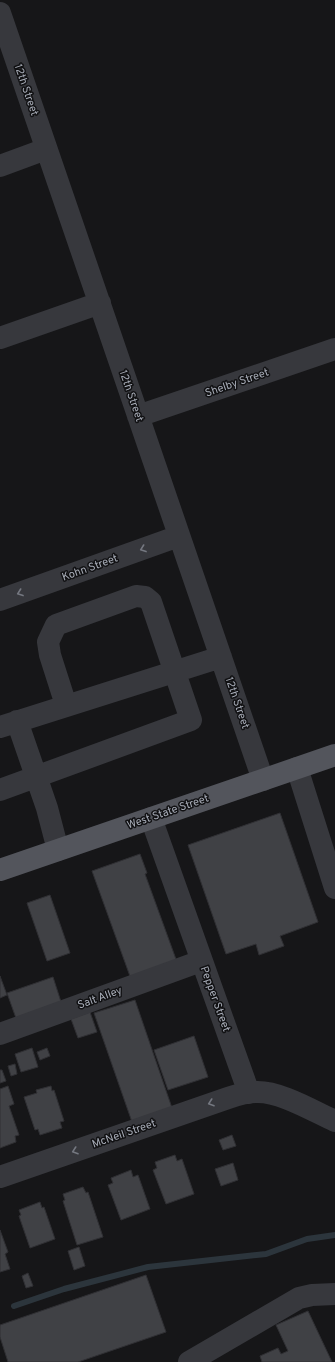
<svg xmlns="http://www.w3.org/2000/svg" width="335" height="1362" font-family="Overpass,sans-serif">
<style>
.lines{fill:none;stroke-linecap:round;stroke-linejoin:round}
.stream{stroke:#2c353c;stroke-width:6}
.building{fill:#404145;stroke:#303034}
.minor{stroke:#37383d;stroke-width:22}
.major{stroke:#53555c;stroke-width:22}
.oneway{stroke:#757881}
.labels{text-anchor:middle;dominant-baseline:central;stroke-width:3;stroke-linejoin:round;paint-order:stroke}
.street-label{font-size:11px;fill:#a8adb8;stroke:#111113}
</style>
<rect width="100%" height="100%" fill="#161618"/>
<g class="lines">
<path class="stream" d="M 14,1306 L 64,1289 L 148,1267 L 266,1254 L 307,1239 L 335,1235"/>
</g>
<path class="building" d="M 280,813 L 318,922 L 280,936 L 284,946 L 259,955 L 256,944 L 226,954 L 188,845 Z
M 140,854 L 147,873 L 145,874 L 177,962 L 131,979 L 92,871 Z
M 50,895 L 70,953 L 47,961 L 27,903 Z
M 0,976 L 7,995 L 0,998 Z
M 53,977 L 62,1005 L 17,1021 L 7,993 Z
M 135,1000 L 172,1108 L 132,1122 L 94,1013 Z
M 90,1012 L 97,1032 L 78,1038 L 71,1019 Z
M 194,1036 L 208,1077 L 168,1090 L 154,1050 Z
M 32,1048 L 38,1067 L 21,1072 L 15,1054 Z
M 47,1048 L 50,1056 L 40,1060 L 37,1052 Z
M 15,1064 L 17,1074 L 11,1076 L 8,1066 Z
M 0,1070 L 2,1070 L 6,1081 L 0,1083 Z
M 8,1086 L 14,1104 L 9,1106 L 19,1135 L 15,1136 L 16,1142 L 0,1148 L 0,1089 Z
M 51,1086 L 52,1091 L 54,1090 L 64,1121 L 60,1122 L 62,1128 L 40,1135 L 38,1129 L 35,1130 L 24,1097 L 37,1093 L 36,1090 Z
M 232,1135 L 236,1146 L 223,1150 L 219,1140 Z
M 175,1155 L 177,1161 L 182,1159 L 194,1194 L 166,1204 L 153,1170 L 157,1168 L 155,1162 Z
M 233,1163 L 238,1180 L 221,1186 L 215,1169 Z
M 131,1170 L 133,1177 L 138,1175 L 150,1209 L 121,1220 L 108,1185 L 113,1183 L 111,1178 Z
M 83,1187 L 86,1193 L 88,1192 L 103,1237 L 77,1245 L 63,1201 L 65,1200 L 63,1194 Z
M 40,1202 L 42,1208 L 44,1207 L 55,1239 L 30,1248 L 19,1216 L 21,1215 L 19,1210 Z
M 0,1230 L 8,1252 L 5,1254 L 10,1269 L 0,1272 Z
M 79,1247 L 85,1266 L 74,1270 L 68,1251 Z
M 28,1273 L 33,1286 L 26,1288 L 22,1276 Z
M 146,1275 L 166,1332 L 78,1362 L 8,1362 L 0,1337 L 0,1325 Z
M 308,1311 L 332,1362 L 262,1362 L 260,1356 L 278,1348 L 281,1354 L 288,1351 L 276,1325 Z"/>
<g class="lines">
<path class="minor" d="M 0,13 L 263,780
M 0,166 L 46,149
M 0,338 L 100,303
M 138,416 L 335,349
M 0,600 L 179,536
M 17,721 L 47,808 L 58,850
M 0,727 L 221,657
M 297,768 L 335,888
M 0,790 L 191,720 L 151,602 L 145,597 L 136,596 L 56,625 L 48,642 L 50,655 L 66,705
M 151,818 L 249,1093
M 0,1034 L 201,961
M 0,1177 L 228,1098 C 237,1095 247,1092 256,1092 C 280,1091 313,1111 335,1121
M 189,1362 L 299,1298 L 312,1295 L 335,1294"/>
<path class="major" d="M 0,870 L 335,755"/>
</g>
<defs><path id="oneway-chevron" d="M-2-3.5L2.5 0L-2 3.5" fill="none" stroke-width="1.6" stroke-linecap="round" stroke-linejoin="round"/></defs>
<g class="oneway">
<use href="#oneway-chevron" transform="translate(143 549) rotate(160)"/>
<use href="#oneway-chevron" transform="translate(20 593) rotate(160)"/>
<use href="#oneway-chevron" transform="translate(211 1103) rotate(161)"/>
<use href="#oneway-chevron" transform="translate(75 1151) rotate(161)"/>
</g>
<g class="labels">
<g class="street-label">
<text transform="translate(26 90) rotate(71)">12th Street</text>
<text transform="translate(237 383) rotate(-19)">Shelby Street</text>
<text transform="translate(131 396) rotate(71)">12th Street</text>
<text transform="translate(90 568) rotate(-20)">Kohn Street</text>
<text transform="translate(237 703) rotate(71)">12th Street</text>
<text transform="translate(168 812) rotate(-19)">West State Street</text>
<text transform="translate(100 998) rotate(-20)">Salt Alley</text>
<text transform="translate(215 999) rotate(70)">Pepper Street</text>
<text transform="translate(124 1134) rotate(-19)">McNeil Street</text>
</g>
</g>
</svg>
